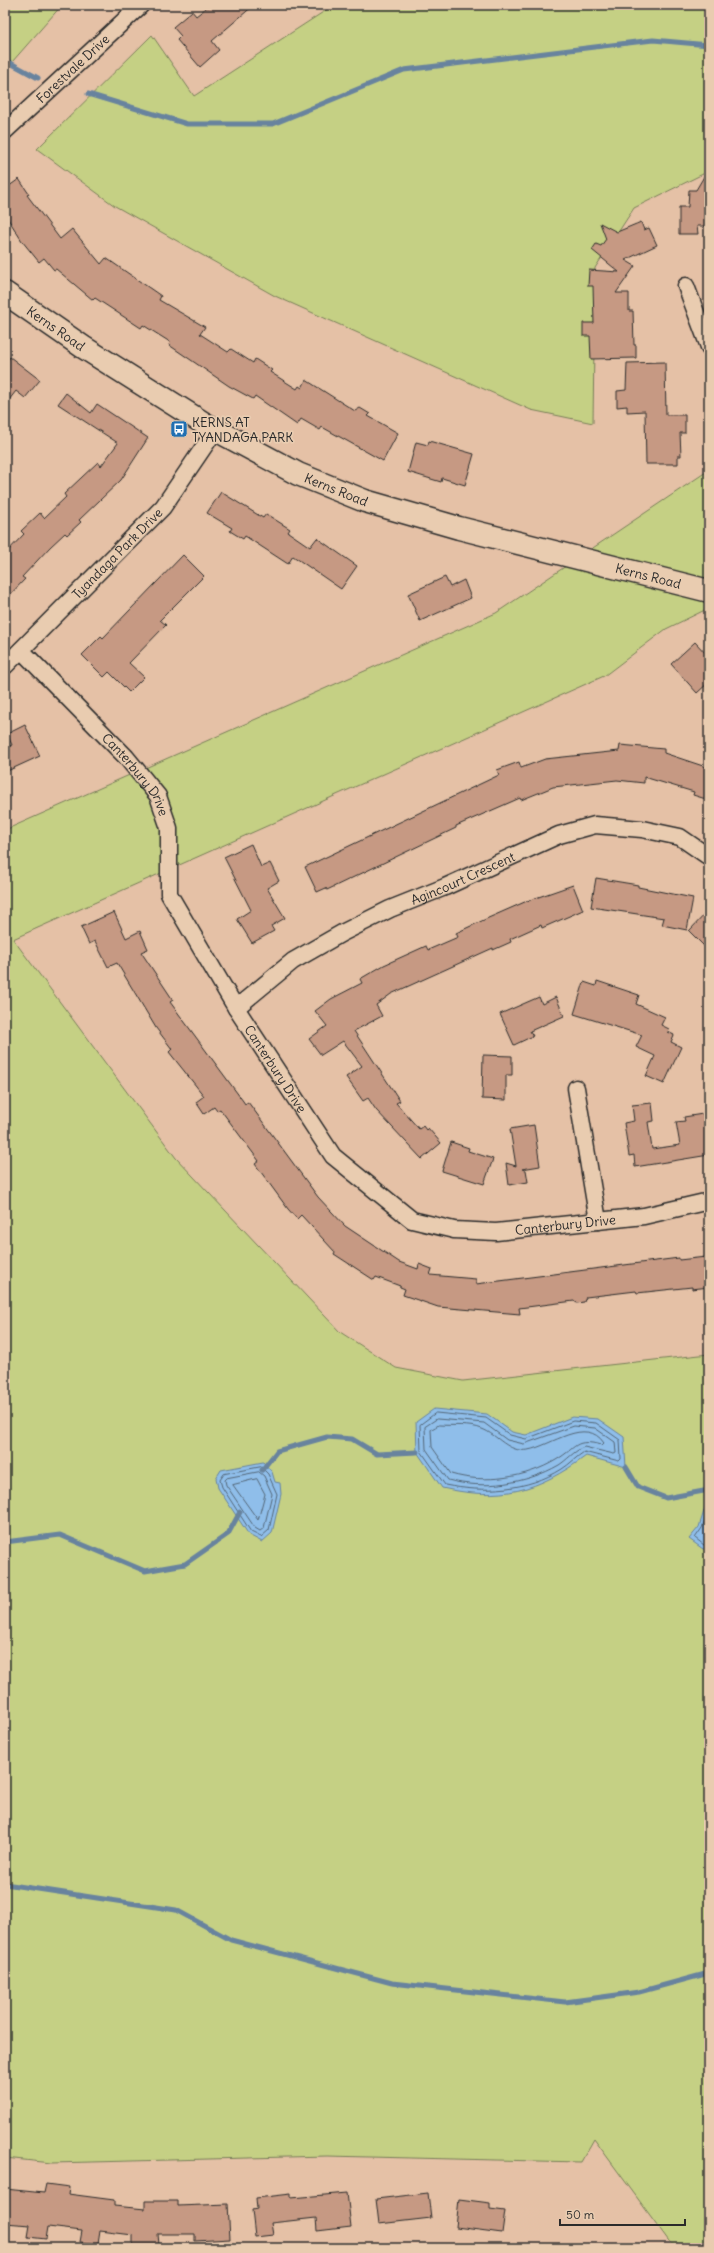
<svg xmlns="http://www.w3.org/2000/svg" width="714" height="2253" font-family="Delius,sans-serif">
<style>
.green{fill:#c5d084;stroke:#787e58}
.water{fill:#8fbeea;stroke:#67839e}
.lines{fill:none;stroke-linecap:round;stroke-linejoin:round}
.shore{stroke:#536677;stroke-width:1}
.stream{stroke:#67839e;stroke-width:5}
.building{fill:#c69983;stroke:#2b2b2b}
.street-casing{stroke:#2b2b2b;stroke-width:19}
.secondary-casing{stroke:#2b2b2b;stroke-width:25}
.street{stroke:#e9ccb0;stroke-width:16}
.secondary{stroke:#e9ccb0;stroke-width:22}
.labels{text-anchor:middle;dominant-baseline:central;stroke-width:3.5;stroke-linejoin:round;paint-order:stroke}
.street-label{font-size:13px;fill:#2b2b2b;stroke:#e9ccb0}
.poi-label{font-size:13px;fill:#2b2b2b;stroke:#e9ccb0;text-anchor:start}
</style>
<rect width="100%" height="100%" fill="#e5c1a6"/>
<filter id="ink" filterUnits="userSpaceOnUse"><feTurbulence type="fractalNoise" baseFrequency=".025" numOctaves="2"/><feDisplacementMap in="SourceGraphic" scale="8" xChannelSelector="R" yChannelSelector="G"/><feConvolveMatrix kernelMatrix="1 2 1 2 8 2 1 2 1" color-interpolation-filters="sRGB"/></filter>
<g filter="url(#ink)">
<path class="green" d="M 5,5 L 62,5 L 5,70 Z
M 334,5 L 709,5 L 709,171 L 634,208 L 595,268 L 593,423 L 531,410 L 275,296 L 115,206 L 37,149 L 152,35 L 194,96 Z
M 709,470 L 709,608 L 666,629 L 604,676 L 13,939 L 176,1158 L 340,1332 L 396,1368 L 463,1381 L 709,1354 L 709,2248 L 674,2248 L 594,2139 L 581,2162 L 327,2156 L 52,2163 L 5,2158 L 5,830 L 496,613 Z"/>
<path class="water" d="M 434,1409 L 487,1414 L 512,1432 L 526,1435 L 572,1417 L 598,1419 L 624,1437 L 626,1467 L 586,1456 C 537,1492 501,1501 442,1488 L 417,1452 L 416,1422 Z
M 263,1462 L 272,1472 L 275,1482 L 280,1483 L 281,1494 L 272,1533 L 262,1542 L 249,1535 L 218,1488 L 216,1478 L 221,1470 Z
M 709,1495 L 709,1549 L 703,1549 L 689,1539 L 699,1527 Z"/>
<g class="lines">
<path class="shore" d="M 436,1413 L 486,1418 L 510,1435 L 526,1439 L 573,1421 L 596,1423 L 620,1440 L 621,1459 L 619,1461 L 584,1452 C 576,1457 570,1464 562,1469 C 527,1491 484,1493 445,1485 L 421,1451 L 420,1425 Z
M 437,1419 L 484,1423 L 507,1440 L 524,1444 L 574,1426 L 595,1428 L 615,1442 L 616,1453 L 614,1454 L 584,1447 C 574,1451 567,1460 559,1465 C 526,1484 484,1490 448,1480 L 426,1449 L 425,1427 Z
M 439,1425 C 452,1426 470,1424 482,1429 C 498,1435 508,1453 528,1450 C 551,1446 586,1416 604,1443 L 602,1445 C 574,1438 578,1447 556,1460 C 526,1478 485,1484 451,1474 L 432,1447 L 431,1430 Z
M 261,1467 L 268,1474 L 277,1494 L 269,1530 L 261,1537 L 251,1532 L 222,1487 L 220,1480 L 224,1474 Z
M 259,1472 L 264,1476 L 272,1494 L 264,1528 L 260,1531 L 255,1528 L 226,1485 L 225,1480 L 227,1478 Z
M 257,1479 L 265,1494 L 258,1520 L 233,1485 Z
M 709,1508 L 702,1528 L 695,1538 L 704,1545 L 709,1545"/>
<path class="stream" d="M 5,60 L 38,78
M 88,94 L 187,124 L 273,124 L 404,70 L 653,40 L 709,45
M 626,1467 L 638,1487 L 666,1498 L 709,1490
M 262,1470 L 277,1451 L 327,1437 L 352,1439 L 377,1454 L 417,1452
M 5,1542 L 60,1535 L 145,1571 L 185,1564 L 228,1534 L 240,1512
M 5,1884 L 176,1910 L 231,1940 L 392,1983 L 565,2002 L 639,1992 L 709,1973"/>
</g>
<path class="building" d="M 210,5 L 254,5 L 212,41 L 219,50 L 200,67 L 177,40 L 181,36 L 173,27 L 192,11 L 196,16 Z
M 709,168 L 709,226 L 697,226 L 698,234 L 679,234 L 679,207 L 688,207 L 689,190 L 696,190 Z
M 19,179 L 29,194 L 27,195 L 60,239 L 72,229 L 101,264 L 106,258 L 161,296 L 159,300 L 205,327 L 200,334 L 228,352 L 231,349 L 253,363 L 255,359 L 272,370 L 270,372 L 297,389 L 299,386 L 302,388 L 306,380 L 355,411 L 360,408 L 370,414 L 368,416 L 398,433 L 383,461 L 322,427 L 320,430 L 301,419 L 297,425 L 255,396 L 253,399 L 229,386 L 169,345 L 170,342 L 143,325 L 141,328 L 95,298 L 93,300 L 56,269 L 54,270 L 44,258 L 39,262 L 22,241 L 5,214 L 5,189 Z
M 641,222 L 644,230 L 649,228 L 657,245 L 625,260 L 635,266 L 616,293 L 629,293 L 629,311 L 633,311 L 634,345 L 636,345 L 636,358 L 591,359 L 590,336 L 583,336 L 583,323 L 594,323 L 593,286 L 588,286 L 589,270 L 619,272 L 592,250 L 596,244 L 601,246 L 606,239 L 600,223 L 617,232 Z
M 10,357 L 40,380 L 25,398 L 16,391 L 5,405 L 5,364 Z
M 665,362 L 666,415 L 685,415 L 685,433 L 680,433 L 681,456 L 678,456 L 678,464 L 646,464 L 645,411 L 627,412 L 627,406 L 617,407 L 617,391 L 626,390 L 627,363 Z
M 66,393 L 91,413 L 97,404 L 148,438 L 121,480 L 79,520 L 81,522 L 67,535 L 65,533 L 50,547 L 22,577 L 25,579 L 5,600 L 5,554 L 24,534 L 21,531 L 40,513 L 44,518 L 66,497 L 64,494 L 98,462 L 101,466 L 118,443 L 58,404 Z
M 429,441 L 474,454 L 465,485 L 442,478 L 441,482 L 408,472 L 416,442 L 428,445 Z
M 221,492 L 263,518 L 266,514 L 290,529 L 288,532 L 310,547 L 317,538 L 357,566 L 341,589 L 293,556 L 288,564 L 245,536 L 243,539 L 230,531 L 232,528 L 207,513 Z
M 183,555 L 204,576 L 160,620 L 166,625 L 129,663 L 144,677 L 129,692 L 109,672 L 104,677 L 82,655 L 101,636 L 103,638 Z
M 445,577 L 450,587 L 464,580 L 471,598 L 420,621 L 408,594 Z
M 695,642 L 709,657 L 709,682 L 697,693 L 671,664 Z
M 25,725 L 40,756 L 5,772 L 5,748 L 12,745 L 7,734 Z
M 620,745 L 664,749 L 664,753 L 709,768 L 709,800 L 693,795 L 694,792 L 644,777 L 644,783 L 617,780 L 553,787 L 521,800 L 520,798 L 456,826 L 456,828 L 327,890 L 326,888 L 317,892 L 305,867 L 499,775 L 497,770 L 519,762 L 521,768 L 545,759 L 619,751 Z
M 251,844 L 261,867 L 270,863 L 279,881 L 267,888 L 285,918 L 271,926 L 274,931 L 252,943 L 237,919 L 251,910 L 224,857 Z
M 596,878 L 638,885 L 638,887 L 693,898 L 687,930 L 662,925 L 664,918 L 591,907 Z
M 573,885 L 583,910 L 542,928 L 541,925 L 510,939 L 511,942 L 493,950 L 493,948 L 391,994 L 376,1005 L 382,1016 L 354,1031 L 400,1101 L 396,1103 L 419,1129 L 423,1126 L 426,1130 L 428,1128 L 441,1143 L 422,1159 L 376,1110 L 368,1098 L 363,1101 L 346,1077 L 362,1066 L 343,1041 L 321,1055 L 309,1039 L 327,1026 L 315,1011 L 331,999 L 362,983 L 360,979 L 384,965 L 426,946 L 428,950 L 458,937 L 456,933 L 486,919 L 527,901 Z
M 709,910 L 709,951 L 689,931 Z
M 114,912 L 126,938 L 140,931 L 148,949 L 141,952 L 173,1000 L 170,1002 L 243,1101 L 245,1104 L 248,1102 L 318,1197 L 345,1226 L 399,1262 L 418,1269 L 419,1264 L 432,1269 L 430,1275 L 476,1279 L 476,1284 L 679,1258 L 679,1260 L 706,1257 L 709,1287 L 692,1289 L 692,1287 L 637,1293 L 636,1291 L 586,1297 L 584,1302 L 577,1303 L 574,1301 L 519,1308 L 520,1314 L 438,1307 L 403,1295 L 405,1289 L 400,1287 L 400,1286 L 376,1277 L 374,1280 L 334,1254 L 335,1252 L 301,1215 L 297,1219 L 288,1209 L 255,1164 L 259,1161 L 220,1109 L 217,1111 L 214,1107 L 204,1114 L 196,1102 L 204,1096 L 169,1052 L 172,1049 L 156,1028 L 117,963 L 108,967 L 95,941 L 89,944 L 81,927 Z
M 597,981 L 639,995 L 636,1004 L 665,1017 L 661,1025 L 669,1029 L 668,1032 L 674,1035 L 671,1042 L 681,1047 L 664,1084 L 646,1076 L 655,1056 L 636,1047 L 642,1035 L 574,1014 L 584,982 L 596,986 Z
M 539,997 L 542,1004 L 556,997 L 564,1016 L 530,1031 L 533,1036 L 514,1045 L 500,1014 Z
M 483,1055 L 512,1056 L 512,1075 L 506,1075 L 506,1100 L 482,1099 Z
M 652,1103 L 654,1121 L 648,1122 L 652,1149 L 680,1145 L 676,1122 L 685,1121 L 684,1117 L 709,1113 L 709,1155 L 635,1167 L 634,1155 L 629,1156 L 624,1123 L 634,1121 L 632,1105 Z
M 534,1125 L 540,1166 L 522,1169 L 526,1170 L 528,1182 L 509,1185 L 506,1163 L 516,1166 L 510,1129 Z
M 451,1142 L 469,1148 L 468,1151 L 493,1159 L 484,1184 L 442,1171 Z
M 46,2184 L 69,2187 L 68,2194 L 114,2200 L 114,2206 L 145,2209 L 145,2201 L 178,2201 L 178,2206 L 228,2204 L 230,2239 L 195,2241 L 195,2234 L 158,2234 L 159,2245 L 133,2245 L 133,2235 L 100,2231 L 98,2244 L 80,2242 L 82,2231 L 48,2227 L 46,2239 L 28,2237 L 30,2225 L 5,2223 L 5,2189 L 44,2193 Z
M 347,2193 L 351,2227 L 317,2231 L 316,2218 L 271,2223 L 273,2235 L 255,2237 L 252,2210 L 257,2209 L 256,2198 L 291,2194 L 291,2198 Z
M 428,2193 L 431,2218 L 379,2224 L 376,2199 Z
M 459,2199 L 490,2203 L 490,2209 L 505,2211 L 502,2233 L 456,2227 Z"/>
<g class="lines">
<defs>
<g id="street">
<path id="s1" d="M 5,131 L 141,5"/>
<path d="M 686,286 L 709,347"/>
<path id="s2" d="M 21,650 L 126,757 L 158,796 L 169,828 L 169,894 L 236,1008 L 333,1156 L 412,1220 L 454,1230 L 496,1232 L 644,1216 L 709,1201"/>
<path id="s3" d="M 5,666 L 163,507 L 216,429"/>
<path id="s4" d="M 236,1008 L 293,961 L 342,933 L 390,909 L 445,887 L 559,835 L 595,825 L 642,829 L 680,837 L 709,857"/>
<path d="M 576,1088 L 598,1221"/>
</g>
<g id="secondary">
<path id="s5" d="M 5,293 L 83,347 L 205,424 L 298,474 L 365,501 L 459,528 L 709,591"/>
</g>
</defs>
<use href="#street" class="street-casing"/>
<use href="#secondary" class="secondary-casing"/>
<use href="#street" class="street"/>
<use href="#secondary" class="secondary"/>
</g>
</g>
<defs>
<symbol id="bus-square" viewBox="-11 -11 22 22"><rect x="-9" y="-9" width="18" height="18" rx="4" fill="#1f6fb2" stroke="#e9ccb0"/><path d="M-5-6H5V4H4V6H2V4H-2V6H-4V4H-5ZM-3.5-4V0h7V-4ZM-3.5 1.2v1.5H-2V1.2ZM2 1.2v1.5H3.5V1.2Z" fill="#fff"/></symbol>
</defs>
<g fill-rule="evenodd">
<use href="#bus-square" x="169" y="419" width="20" height="20"/>
</g>
<g class="labels">
<g class="street-label">
<text stroke="none"><textPath href="#s1" startOffset="92">Forestvale Drive</textPath></text>
<text stroke="none"><textPath href="#s5" startOffset="62">Kerns Road</textPath></text>
<text stroke="none"><textPath href="#s5" startOffset="386">Kerns Road</textPath></text>
<text stroke="none"><textPath href="#s3" startOffset="159">Tyandaga Park Drive</textPath></text>
<text stroke="none"><textPath href="#s5" startOffset="710">Kerns Road</textPath></text>
<text stroke="none"><textPath href="#s2" startOffset="170">Canterbury Drive</textPath></text>
<text stroke="none"><textPath href="#s4" startOffset="263">Agincourt Crescent</textPath></text>
<text stroke="none"><textPath href="#s2" startOffset="505">Canterbury Drive</textPath></text>
<text stroke="none"><textPath href="#s2" startOffset="866">Canterbury Drive</textPath></text>
</g>
<g class="poi-label">
<text x="192" y="422">KERNS AT<tspan x="192" dy="15">TYANDAGA PARK</tspan></text>
</g>
</g>
<rect width="714" height="2253" fill="none" stroke="#e9ccb0" stroke-width="20"/>
<rect x="10" y="10" width="694" height="2233" fill="none" stroke="#2b2b2b" stroke-width="1.5" filter="url(#ink)"/>
<path d="M560 2219v6h125v-6" fill="none" stroke="#2b2b2b" stroke-width="2"/>
<text x="566" y="2219" font-size="12" fill="#2b2b2b" stroke="#e9ccb0" stroke-width="3" paint-order="stroke">50 m</text>
</svg>
